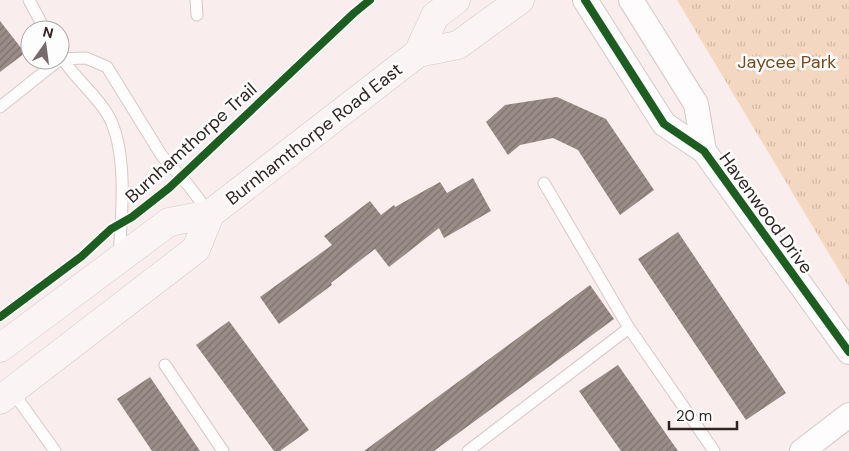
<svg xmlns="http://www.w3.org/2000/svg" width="849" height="451" font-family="'DM Sans',sans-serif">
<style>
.park{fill:url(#park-tufts)}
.building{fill:url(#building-hatch)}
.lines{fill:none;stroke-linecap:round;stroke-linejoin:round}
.lane-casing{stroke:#d4c9c7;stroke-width:13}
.street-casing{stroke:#d4c9c7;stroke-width:26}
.secondary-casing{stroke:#d4c9c7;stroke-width:29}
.lane{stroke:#fefcfc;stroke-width:11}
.street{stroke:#fefcfc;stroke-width:24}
.secondary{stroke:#faf4f5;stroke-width:28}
.cycleway-casing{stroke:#fdfdfd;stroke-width:11}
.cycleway{stroke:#1b5e20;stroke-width:8}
.labels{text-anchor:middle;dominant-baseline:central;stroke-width:5;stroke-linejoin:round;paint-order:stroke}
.park-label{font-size:18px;fill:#754a18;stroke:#fdfdfd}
.street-label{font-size:18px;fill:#302523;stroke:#fdfdfd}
</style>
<defs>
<pattern id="park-tufts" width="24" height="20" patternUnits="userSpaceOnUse" patternTransform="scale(1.25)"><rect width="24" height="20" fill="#f4d7c0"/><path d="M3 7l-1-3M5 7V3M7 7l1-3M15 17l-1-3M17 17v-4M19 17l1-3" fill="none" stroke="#d2b8a5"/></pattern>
<pattern id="building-hatch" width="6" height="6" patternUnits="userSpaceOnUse" patternTransform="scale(1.25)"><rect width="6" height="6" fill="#9a8c87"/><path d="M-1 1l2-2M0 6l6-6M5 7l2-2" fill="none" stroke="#7e726e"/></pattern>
</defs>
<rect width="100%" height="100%" fill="#f9eeed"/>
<path class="park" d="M 677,0 L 849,0 L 849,287 Z"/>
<path class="building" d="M 0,21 L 25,53 L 0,72 Z
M 557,97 L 606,119 L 654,190 L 620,215 L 578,150 L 553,138 L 520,145 L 508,155 L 486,122 L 505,105 Z
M 473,178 L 491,211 L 444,238 L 439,228 L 389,267 L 375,249 L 331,283 L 332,285 L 279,324 L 260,297 L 332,245 L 324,236 L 370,201 L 381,215 L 394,205 L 395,207 L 440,182 L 447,193 Z
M 678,232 L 786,393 L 746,420 L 638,259 Z
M 590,285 L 614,319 L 434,451 L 364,451 Z
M 229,321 L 309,430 L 280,451 L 274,451 L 196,345 Z
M 618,365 L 678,451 L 621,451 L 579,391 Z
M 150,377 L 200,451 L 152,451 L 117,399 Z"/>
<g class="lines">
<defs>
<path id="lane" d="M 29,0 L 45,30
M 196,0 L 197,15
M 60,55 C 73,77 95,93 108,115 C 128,150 122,215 119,255
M 60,59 L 86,58 L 107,67 L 162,156 L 189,186 L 209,213
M 0,107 L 59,60
M 544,183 L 629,328 L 714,451
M 165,365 L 223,451
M 12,391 L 55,451
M 468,451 L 629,328"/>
<path id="street" d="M 585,0 L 664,124 L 704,151 L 849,352
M 631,0 L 696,104 L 704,151
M 802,451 L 849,415"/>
<path id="secondary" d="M 418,53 L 435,16 L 456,0
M 0,348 L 169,222 L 210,214 L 418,53 L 458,45 L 520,0
M 0,400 L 196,249 L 210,214"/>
</defs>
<use href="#lane" class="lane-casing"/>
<use href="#street" class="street-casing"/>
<use href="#secondary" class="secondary-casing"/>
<use href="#lane" class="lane"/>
<use href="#street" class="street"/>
<use href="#secondary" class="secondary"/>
<defs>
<path id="cycleway" d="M 585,0 L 664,124 L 704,151 L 849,352
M 0,317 L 82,256 L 111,229 L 132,217 L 169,188 L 354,13 L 370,0"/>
</defs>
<use href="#cycleway" class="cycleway-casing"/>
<use href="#cycleway" class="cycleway"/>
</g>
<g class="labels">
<g class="park-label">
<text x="787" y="62">Jaycee Park</text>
</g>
<g class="street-label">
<text transform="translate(314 134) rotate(-38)">Burnhamthorpe Road East</text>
<text transform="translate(191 143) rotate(-42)">Burnhamthorpe Trail</text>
<text transform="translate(766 213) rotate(54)">Havenwood Drive</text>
</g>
</g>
<g transform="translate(45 45) rotate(14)"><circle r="24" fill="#fdfdfd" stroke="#aba7a6"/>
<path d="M0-4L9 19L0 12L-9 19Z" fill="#766b6a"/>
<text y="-8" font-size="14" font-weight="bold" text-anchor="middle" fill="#302523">N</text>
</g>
<path d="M669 421v8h68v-8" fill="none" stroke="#302523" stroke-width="2.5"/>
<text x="676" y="421" font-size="15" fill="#302523" stroke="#fdfdfd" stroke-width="4" paint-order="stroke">20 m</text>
</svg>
